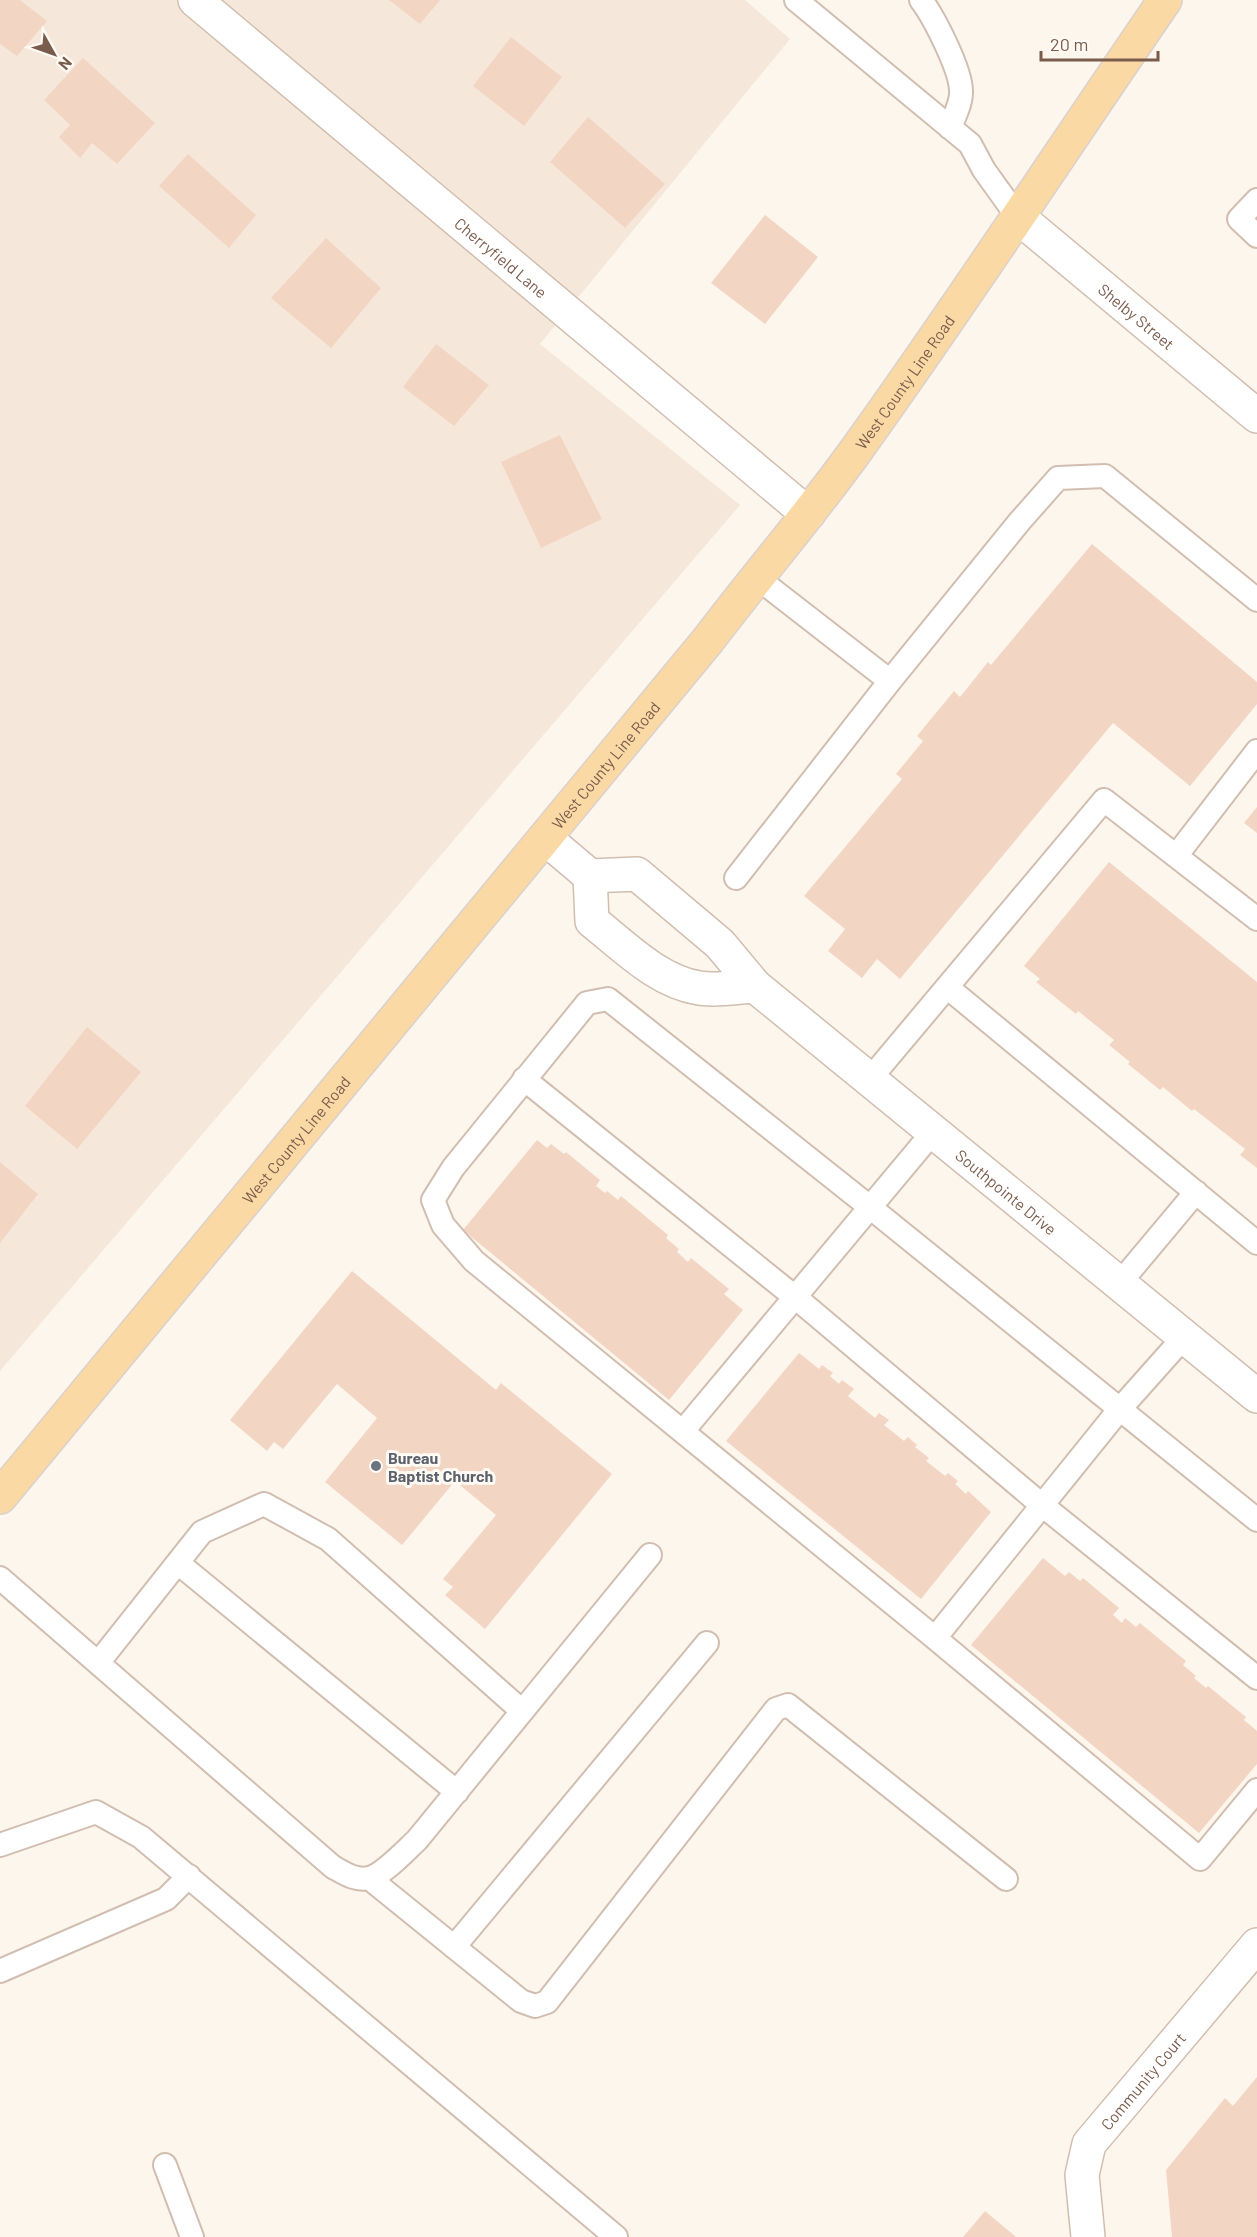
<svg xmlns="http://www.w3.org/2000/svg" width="1257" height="2237" font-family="Barlow,sans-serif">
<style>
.residential{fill:#f5e8da}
.building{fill:#f3d5c3}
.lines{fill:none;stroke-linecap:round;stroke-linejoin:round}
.service-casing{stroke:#d1beb0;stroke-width:26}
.minor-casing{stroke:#d1beb0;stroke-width:36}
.tertiary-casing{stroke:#d1beb0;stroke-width:36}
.primary-casing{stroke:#dad1cd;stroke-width:36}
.service{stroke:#fff;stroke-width:22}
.minor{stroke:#fff;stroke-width:33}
.tertiary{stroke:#fff;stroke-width:33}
.primary{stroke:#fbd9a5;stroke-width:33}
.worship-dot{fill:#6b7280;stroke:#fffaf3;stroke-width:2}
.labels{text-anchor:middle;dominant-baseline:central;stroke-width:6;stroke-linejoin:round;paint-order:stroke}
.street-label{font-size:16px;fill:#7a5c4d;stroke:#fffaf3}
.worship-label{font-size:16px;font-weight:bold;fill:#5b616d;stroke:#fffaf3;text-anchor:start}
</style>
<rect width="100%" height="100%" fill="#fdf6ec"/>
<path class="residential" d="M 0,0 L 745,0 L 790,39 L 540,344 L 740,505 L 0,1371 Z"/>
<path class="building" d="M 0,0 L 20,0 L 47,21 L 17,56 L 0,44 Z
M 389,0 L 440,0 L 420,24 Z
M 511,37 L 562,77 L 524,126 L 473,86 Z
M 83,58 L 155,123 L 117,164 L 92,143 L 80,158 L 59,137 L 70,125 L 44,100 Z
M 588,117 L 665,184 L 625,228 L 550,162 Z
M 188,154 L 256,215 L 229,248 L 159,186 Z
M 765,215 L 818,257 L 765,324 L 711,283 Z
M 326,238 L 381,288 L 331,348 L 271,298 Z
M 436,344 L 489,385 L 454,426 L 403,387 Z
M 560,435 L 602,519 L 541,548 L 501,462 Z
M 1092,544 L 1257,682 L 1257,704 L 1190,786 L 1113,723 L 900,979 L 877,959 L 862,978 L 828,951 L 845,929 L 804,896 L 902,779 L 896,774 L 923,741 L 917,736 L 954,691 L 960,697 L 988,662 L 991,665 Z
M 1257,807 L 1257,833 L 1244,823 Z
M 1109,862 L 1257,982 L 1257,1168 L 1240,1155 L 1245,1149 L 1194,1109 L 1192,1111 L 1163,1087 L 1160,1090 L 1128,1064 L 1130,1062 L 1109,1045 L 1114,1040 L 1078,1011 L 1076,1014 L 1036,982 L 1040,979 L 1024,966 Z
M 87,1027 L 141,1072 L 77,1149 L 25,1106 Z
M 537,1140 L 547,1148 L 551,1144 L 564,1154 L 566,1152 L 600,1180 L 596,1186 L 605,1193 L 607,1191 L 618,1200 L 621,1196 L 668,1235 L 666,1238 L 679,1249 L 677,1252 L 688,1262 L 691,1258 L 729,1289 L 724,1294 L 743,1310 L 669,1400 L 463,1230 Z
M 0,1162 L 38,1194 L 0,1243 Z
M 352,1271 L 496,1390 L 501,1383 L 612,1474 L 485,1629 L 445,1595 L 453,1587 L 443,1579 L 496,1515 L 455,1481 L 402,1545 L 325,1482 L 377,1418 L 337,1384 L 283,1449 L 274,1442 L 267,1451 L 230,1420 Z
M 799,1353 L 819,1369 L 822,1365 L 833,1373 L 830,1376 L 839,1384 L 842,1380 L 854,1389 L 848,1396 L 875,1418 L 879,1413 L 889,1420 L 884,1425 L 904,1441 L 908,1437 L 917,1445 L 915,1447 L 929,1458 L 926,1461 L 945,1476 L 948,1473 L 958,1481 L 955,1484 L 966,1494 L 968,1491 L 991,1512 L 921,1599 L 726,1441 Z
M 1043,1558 L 1065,1576 L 1069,1572 L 1080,1581 L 1083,1578 L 1119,1608 L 1113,1615 L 1122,1623 L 1125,1618 L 1136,1627 L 1140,1623 L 1186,1661 L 1183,1665 L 1196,1676 L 1194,1678 L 1206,1688 L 1208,1686 L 1246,1717 L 1244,1720 L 1257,1731 L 1257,1764 L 1199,1833 L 971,1645 Z
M 1257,2077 L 1257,2237 L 1172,2237 L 1166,2170 L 1225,2098 L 1233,2106 Z
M 985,2211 L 1016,2237 L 963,2237 Z"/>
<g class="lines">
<defs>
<path id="service" d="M 796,0 L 970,144 L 984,170 L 1017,216
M 921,0 C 934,17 961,70 961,91 C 962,102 954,117 950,128
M 1257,200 L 1239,219 L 1257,236
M 756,577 L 890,681 L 1020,521 L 1058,478 L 1105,476 L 1257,600
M 1176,856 L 1257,751
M 736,878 L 890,681
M 947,987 L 1257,1243
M 524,1079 L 801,1302 L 1037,1501 L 1257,1678
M 869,1080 L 1104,800 L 1257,919
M 1119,1284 L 1196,1192
M 683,1431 L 933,1132
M 1257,1520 L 871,1208 L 608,999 L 587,1003 L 453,1168 L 433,1200 L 443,1225 L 474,1261 L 935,1638 L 1200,1859 L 1257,1790
M 178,1563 L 457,1792
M 0,1578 L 333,1867 C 344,1873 355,1881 369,1878 C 383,1875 406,1850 417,1840 L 650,1555
M 935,1638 L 1119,1410 L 1184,1337
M 98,1663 L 202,1532 L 264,1504 L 328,1539 L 522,1711
M 0,1845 L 96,1812 L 141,1837 L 616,2237
M 369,1878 L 521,2001 L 535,2006 L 547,2002 L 776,1709 L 788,1705 L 1006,1879
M 454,1947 L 707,1643
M 0,1971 L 166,1899 L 189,1876
M 165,2165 L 192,2237"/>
<g id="minor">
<path id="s1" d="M 195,0 L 808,514"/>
<path id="s2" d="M 545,838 L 590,876 L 637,874 L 720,944 L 755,986 L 1257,1396"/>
<path d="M 590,876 L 592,921 C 624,946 657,981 699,988 C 716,991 737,987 755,986"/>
<path id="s3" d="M 1088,2237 L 1082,2175 L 1089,2144 L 1257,1945"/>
</g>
<g id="tertiary">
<path id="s4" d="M 1017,216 L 1257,416"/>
</g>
<g id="primary">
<path id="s5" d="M 0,1497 L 709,639 C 759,573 814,510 862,442 C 966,297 1064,147 1165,0"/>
</g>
</defs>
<use href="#service" class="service-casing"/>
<use href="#minor" class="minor-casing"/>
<use href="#tertiary" class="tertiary-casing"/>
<use href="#primary" class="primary-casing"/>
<use href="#service" class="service"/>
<use href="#minor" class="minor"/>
<use href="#tertiary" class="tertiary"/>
<use href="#primary" class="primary"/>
</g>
<circle class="worship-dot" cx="376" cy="1466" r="6"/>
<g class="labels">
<g class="street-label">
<text stroke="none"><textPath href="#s1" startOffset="400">Cherryfield Lane</textPath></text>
<text stroke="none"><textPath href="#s4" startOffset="156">Shelby Street</textPath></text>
<text stroke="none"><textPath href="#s5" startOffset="1436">West County Line Road</textPath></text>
<text stroke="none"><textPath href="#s5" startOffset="950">West County Line Road</textPath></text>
<text stroke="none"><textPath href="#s5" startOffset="464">West County Line Road</textPath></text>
<text stroke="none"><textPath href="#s2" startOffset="594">Southpointe Drive</textPath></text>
<text stroke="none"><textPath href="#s3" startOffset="177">Community Court</textPath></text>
</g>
<g class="worship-label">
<text x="388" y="1457">Bureau<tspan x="388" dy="18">Baptist Church</tspan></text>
</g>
</g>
<g transform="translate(54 54) rotate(130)" stroke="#fffaf3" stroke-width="4.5" paint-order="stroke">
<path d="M0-4.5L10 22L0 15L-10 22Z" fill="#7a5c4d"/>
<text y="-9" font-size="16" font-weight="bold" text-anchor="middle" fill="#7a5c4d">N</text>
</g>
<path d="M1041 51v9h117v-9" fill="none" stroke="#7a5c4d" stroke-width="3"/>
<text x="1050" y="51" font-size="18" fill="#7a5c4d" stroke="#fffaf3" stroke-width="4.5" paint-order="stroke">20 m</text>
</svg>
